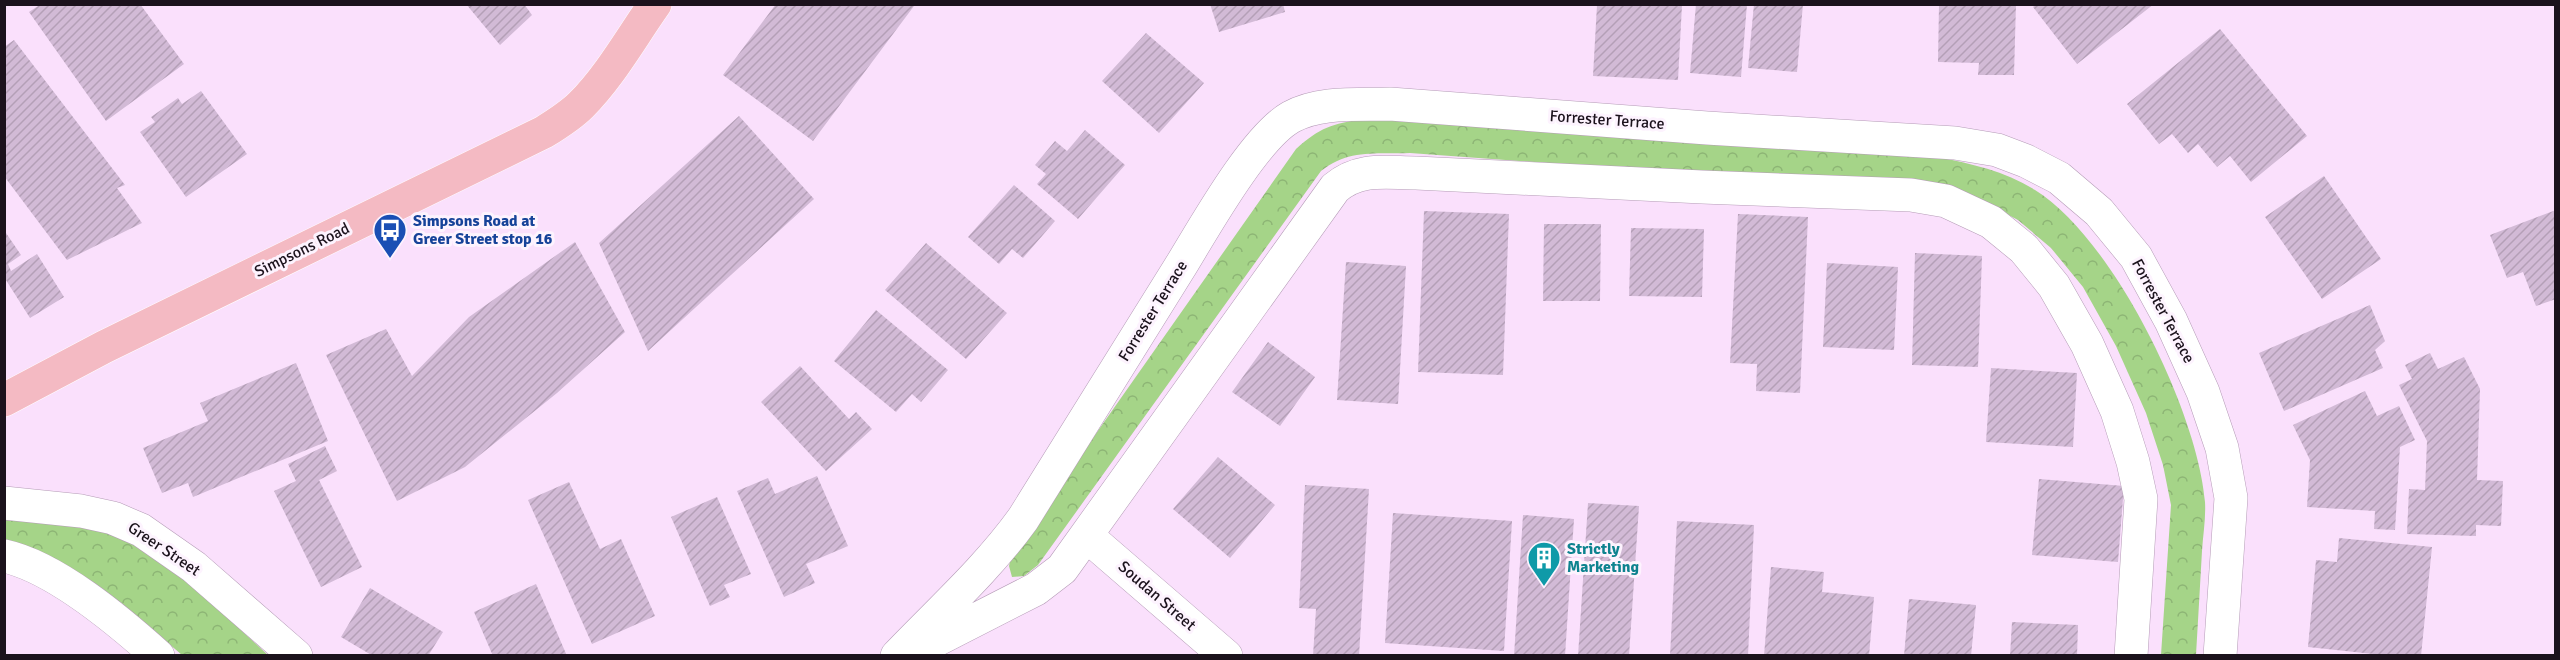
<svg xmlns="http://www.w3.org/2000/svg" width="2560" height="660" font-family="Signika,sans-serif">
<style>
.forest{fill:url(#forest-crowns)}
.building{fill:url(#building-hatch)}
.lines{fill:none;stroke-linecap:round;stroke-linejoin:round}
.minor-casing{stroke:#b59cb7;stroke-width:34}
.major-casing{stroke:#fff;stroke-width:34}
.minor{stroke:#fff;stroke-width:33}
.major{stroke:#f4bac3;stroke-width:33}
.labels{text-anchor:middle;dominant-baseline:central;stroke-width:6;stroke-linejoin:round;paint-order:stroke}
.street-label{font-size:16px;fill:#1b121c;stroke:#fdf3fe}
.transit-label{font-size:16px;font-weight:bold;fill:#164399;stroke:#fdf3fe;text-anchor:start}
.culture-label{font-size:16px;font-weight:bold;fill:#0d838f;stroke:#fdf3fe;text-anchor:start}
</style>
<defs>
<pattern id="forest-crowns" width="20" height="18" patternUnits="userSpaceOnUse" patternTransform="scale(1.5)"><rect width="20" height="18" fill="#a5d488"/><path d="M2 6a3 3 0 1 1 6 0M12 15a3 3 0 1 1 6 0" fill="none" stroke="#8db575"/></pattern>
<pattern id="building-hatch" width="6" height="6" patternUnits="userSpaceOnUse" patternTransform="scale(1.5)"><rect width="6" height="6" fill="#d2bad6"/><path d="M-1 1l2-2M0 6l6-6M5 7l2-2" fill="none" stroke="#b49fb7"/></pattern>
</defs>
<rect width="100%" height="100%" fill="#fae0fc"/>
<path class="forest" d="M 1364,119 L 1411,119 L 1937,157 C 1972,164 2005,171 2035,190 C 2113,238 2198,412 2205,502 C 2206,518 2203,535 2202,551 C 2200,586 2198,621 2196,655 L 2161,655 L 2171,505 L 2163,465 L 2146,413 L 2116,346 L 2083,287 L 2051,248 L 2018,220 L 1991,206 L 1888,188 L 1410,153 C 1376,154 1348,149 1321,171 L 1038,565 L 1024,576 L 1012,577 L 1009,566 L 1012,553 L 1296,149 C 1321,127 1331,124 1364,119 Z
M 4,520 C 36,521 93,526 122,538 C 174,560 227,618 268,655 L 182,655 L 147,625 L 5,542 Z"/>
<path class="building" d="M 41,4 L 140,4 L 184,64 L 106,121 L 29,12 Z
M 466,4 L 524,4 L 532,15 L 500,45 Z
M 776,4 L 914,6 L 813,141 L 723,75 Z
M 1210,4 L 1283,4 L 1285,12 L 1219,32 Z
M 1696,4 L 1747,4 L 1741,77 L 1690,73 Z
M 1754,4 L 1803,4 L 1797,72 L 1748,68 Z
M 1939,4 L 2016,4 L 2014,75 L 1978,75 L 1979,63 L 1938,62 Z
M 2036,4 L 2154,4 L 2077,64 L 2033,7 Z
M 1597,5 L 1682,5 L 1678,80 L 1593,76 Z
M 2220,29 L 2307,136 L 2251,182 L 2230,156 L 2217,167 L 2198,144 L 2188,153 L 2172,134 L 2159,144 L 2127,104 Z
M 1146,33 L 1204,83 L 1159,133 L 1102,81 Z
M 14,40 L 125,185 L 117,188 L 142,223 L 67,260 L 4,176 L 4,47 Z
M 201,91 L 247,154 L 186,197 L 140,132 L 155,122 L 151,117 L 178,98 L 182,104 Z
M 739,116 L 814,199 L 648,351 L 599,243 Z
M 1085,130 L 1125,165 L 1078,219 L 1037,184 L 1046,174 L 1035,165 L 1055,141 L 1067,151 Z
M 2324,176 L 2381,259 L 2322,299 L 2265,217 Z
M 1014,185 L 1055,221 L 1023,258 L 1012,249 L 999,264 L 968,237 Z
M 2556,210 L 2556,299 L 2536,306 L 2523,272 L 2507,278 L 2490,235 Z
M 1424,211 L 1509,214 L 1503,375 L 1418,372 Z
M 1738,214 L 1808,217 L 1800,393 L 1756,391 L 1757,364 L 1730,363 Z
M 1544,224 L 1601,224 L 1600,301 L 1543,301 Z
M 1631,228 L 1704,229 L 1702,297 L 1629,296 Z
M 4,230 L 21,255 L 8,264 L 11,271 L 37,254 L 64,297 L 30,318 L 4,277 Z
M 575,242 L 625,332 L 557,393 L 465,467 L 397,501 L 326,355 L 386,329 L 412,376 L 469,317 Z
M 926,243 L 1007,313 L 966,359 L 885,290 Z
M 1915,253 L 1982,256 L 1978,367 L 1912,365 Z
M 1346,262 L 1406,266 L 1398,404 L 1337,400 Z
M 1827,263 L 1898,267 L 1894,350 L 1823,347 Z
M 2370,305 L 2385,341 L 2375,350 L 2383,368 L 2284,411 L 2259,353 Z
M 876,310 L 948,370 L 921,402 L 912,394 L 896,412 L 834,361 Z
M 1268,342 L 1315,377 L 1280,426 L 1232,392 Z
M 2430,353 L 2438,369 L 2464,357 L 2480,389 L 2477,480 L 2503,481 L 2501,526 L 2476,525 L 2476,536 L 2407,534 L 2409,489 L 2425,490 L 2427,441 L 2399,385 L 2412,379 L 2405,365 Z
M 296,363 L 328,441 L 193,497 L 188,483 L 162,493 L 143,448 L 208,421 L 200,403 Z
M 800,366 L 849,419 L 856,412 L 872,429 L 826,471 L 761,402 Z
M 1991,368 L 2077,373 L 2073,447 L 1986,442 Z
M 2365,391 L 2377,416 L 2399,406 L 2415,440 L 2400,447 L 2395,530 L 2374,529 L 2375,511 L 2307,507 L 2310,460 L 2293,425 Z
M 325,446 L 337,471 L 319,480 L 362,567 L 321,587 L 274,491 L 296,481 L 288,464 Z
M 1218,457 L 1275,505 L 1230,558 L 1173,509 Z
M 817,476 L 848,546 L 806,564 L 815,583 L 784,597 L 737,491 L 768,478 L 775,494 Z
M 2039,479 L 2124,486 L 2118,562 L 2032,555 Z
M 569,482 L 600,549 L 621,539 L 655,616 L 592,644 L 528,500 Z
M 1305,485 L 1369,489 L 1359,656 L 1313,656 L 1316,609 L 1299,608 Z
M 717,497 L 751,574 L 724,585 L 730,597 L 710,606 L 671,517 Z
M 1588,503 L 1639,506 L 1629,656 L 1578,656 Z
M 1393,513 L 1512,521 L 1504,651 L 1385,643 Z
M 1523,515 L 1574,519 L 1565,656 L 1514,656 Z
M 1677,521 L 1754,525 L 1748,656 L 1670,656 Z
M 2339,538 L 2432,547 L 2421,656 L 2392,656 L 2308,647 L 2316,560 L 2337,562 Z
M 1771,567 L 1824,572 L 1822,592 L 1874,597 L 1869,656 L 1764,656 Z
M 536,584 L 567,656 L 493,656 L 474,612 Z
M 370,588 L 443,632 L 428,656 L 373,656 L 341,637 Z
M 1909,599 L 1976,605 L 1971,656 L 1904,656 Z
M 2012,622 L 2078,625 L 2077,656 L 2010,656 Z"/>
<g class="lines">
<defs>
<path id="minor" d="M 4,503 L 81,511 L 113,518 L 141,530 L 194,567 L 296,656
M 1087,536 L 1226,656
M 4,556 C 55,567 119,621 158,656
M 911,653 L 1036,589 L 1062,569 L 1335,188 C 1360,167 1386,173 1416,173 L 1702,187 L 1911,195 L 1946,201 L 1991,222 L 2024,249 L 2054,286 L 2087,344 L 2117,411 L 2133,462 L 2141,499 L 2131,656
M 897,656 C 940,611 987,569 1023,519 C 1076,435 1128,351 1180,267 C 1204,228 1254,138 1291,117 C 1320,101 1358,105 1390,104 L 1707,128 L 1955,143 L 1997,150 L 2026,161 L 2059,178 L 2099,212 L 2136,257 L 2171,321 L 2203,392 L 2222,448 L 2231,498 L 2220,656"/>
<path id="major" d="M 4,400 L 104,347 L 544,132 C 557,124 570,116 581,105 C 610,76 631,38 655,4"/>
</defs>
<use href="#minor" class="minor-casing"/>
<use href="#major" class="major-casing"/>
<use href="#minor" class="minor"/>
<use href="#major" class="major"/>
</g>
<defs>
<symbol id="bus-pin" viewBox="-11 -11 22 30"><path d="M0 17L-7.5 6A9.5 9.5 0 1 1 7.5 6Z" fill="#1a4fb4" stroke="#fdf3fe"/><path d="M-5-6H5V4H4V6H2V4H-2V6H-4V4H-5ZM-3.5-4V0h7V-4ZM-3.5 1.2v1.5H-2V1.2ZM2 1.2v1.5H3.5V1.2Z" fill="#fff"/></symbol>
<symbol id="building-pin" viewBox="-11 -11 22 30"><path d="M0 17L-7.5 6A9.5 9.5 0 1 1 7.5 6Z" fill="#0f9aa8" stroke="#fdf3fe"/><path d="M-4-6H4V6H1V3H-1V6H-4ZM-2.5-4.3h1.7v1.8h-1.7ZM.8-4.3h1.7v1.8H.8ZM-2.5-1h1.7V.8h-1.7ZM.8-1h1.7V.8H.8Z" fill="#fff"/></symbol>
</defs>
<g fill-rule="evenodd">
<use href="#bus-pin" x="371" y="211" width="38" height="52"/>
<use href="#building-pin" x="1525" y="539" width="38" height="52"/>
</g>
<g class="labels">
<g class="street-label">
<text transform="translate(1607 120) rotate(4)">Forrester Terrace</text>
<text transform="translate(302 250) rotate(-26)">Simpsons Road</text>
<text transform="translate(1153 311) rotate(-58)">Forrester Terrace</text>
<text transform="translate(2163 311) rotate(62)">Forrester Terrace</text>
<text transform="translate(164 549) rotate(34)">Greer Street</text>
<text transform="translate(1157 596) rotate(41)">Soudan Street</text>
</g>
<g class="transit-label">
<text x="413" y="221">Simpsons Road at<tspan x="413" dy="18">Greer Street stop 16</tspan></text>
</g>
<g class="culture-label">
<text x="1567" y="549">Strictly<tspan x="1567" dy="18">Marketing</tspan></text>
</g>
</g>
<rect width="2560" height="660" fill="none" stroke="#1b121c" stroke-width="12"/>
</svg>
